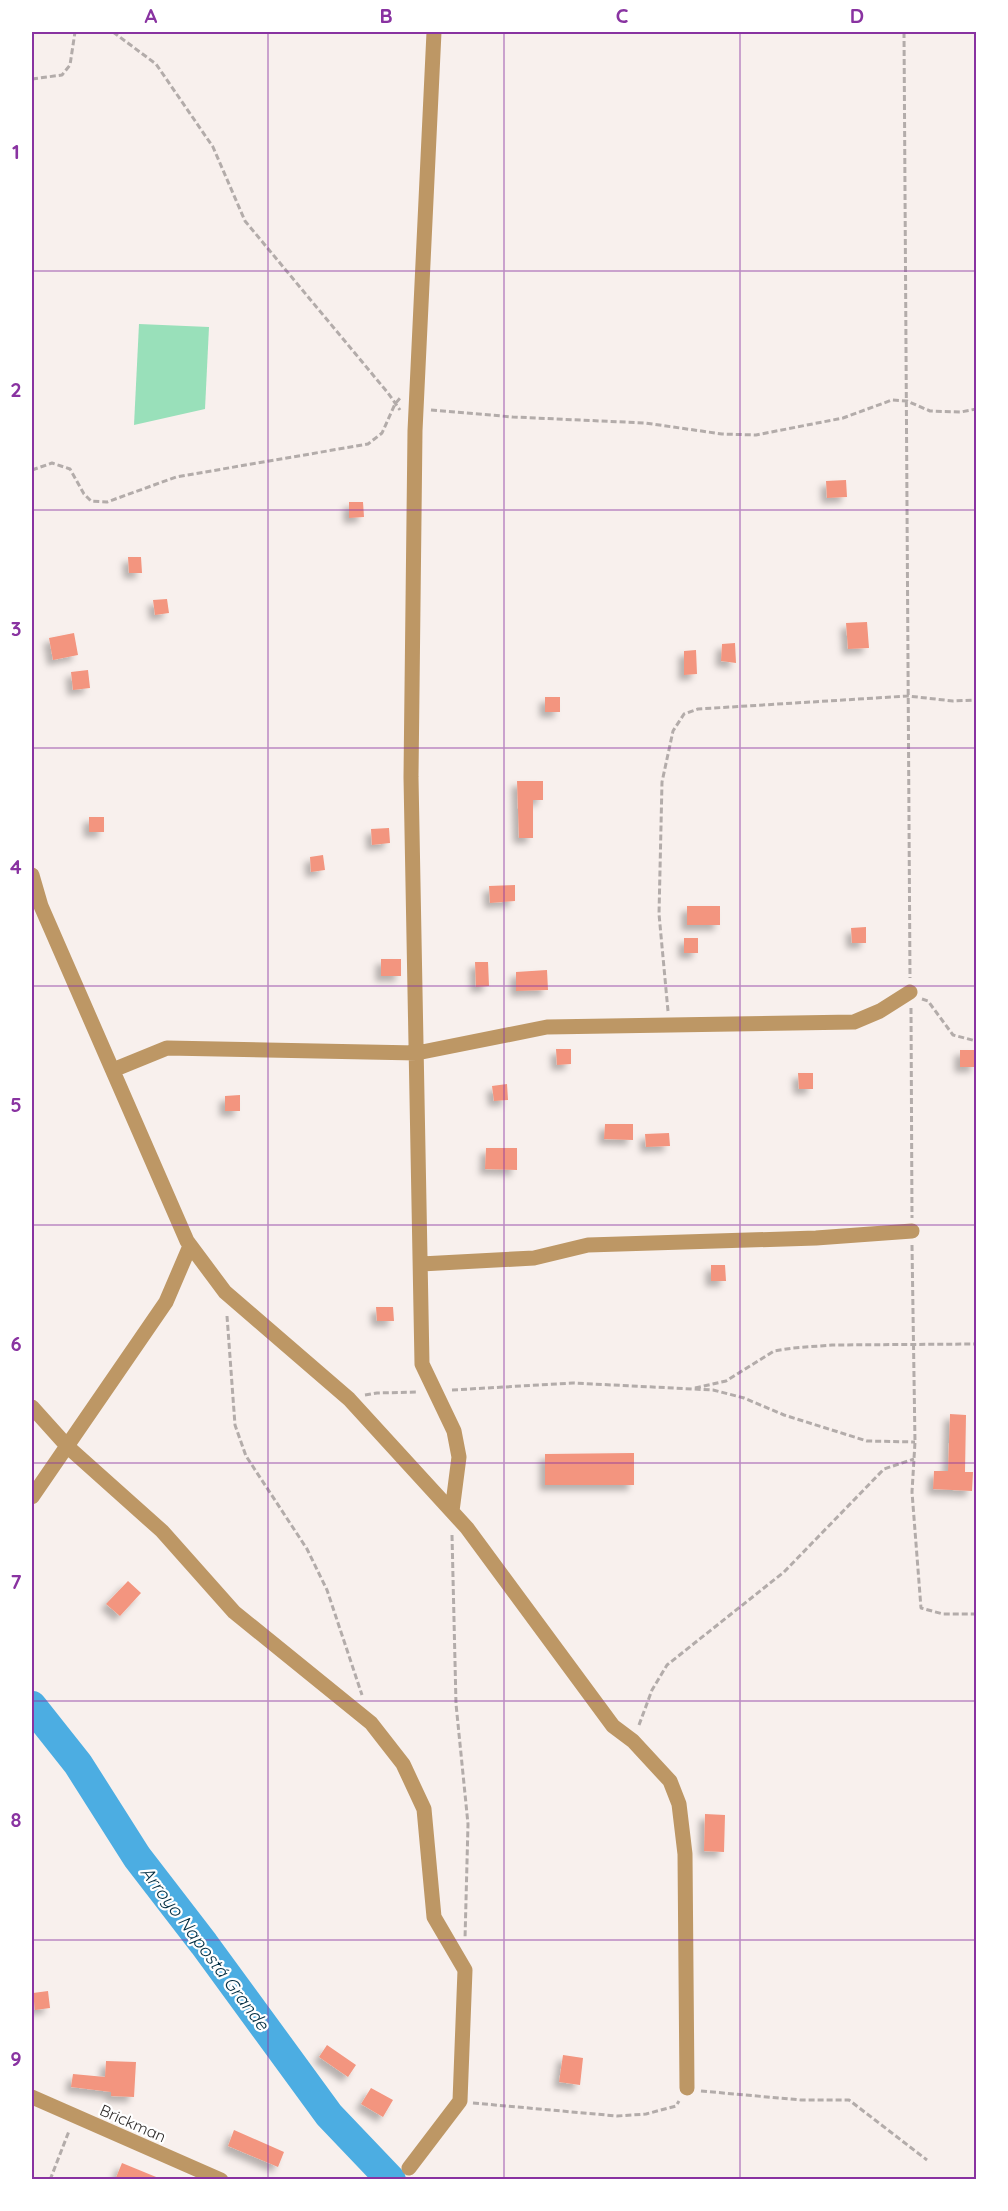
<svg xmlns="http://www.w3.org/2000/svg" width="1008" height="2211" font-family="Quicksand,sans-serif">
<style>
.green{fill:#99e0ba}
.lines{fill:none;stroke-linecap:round;stroke-linejoin:round}
.river{stroke:#4cade2;stroke-width:30}
.building{fill:#f3957f;filter:url(#shadow)}
.path{stroke:#b3acaa;stroke-width:3;stroke-dasharray:6 3;stroke-linecap:butt}
.minor{stroke:#bd9765;stroke-width:15}
.grid{fill:none;stroke:#8933a1;stroke-width:1.5;stroke-opacity:0.55}
.labels{text-anchor:middle;dominant-baseline:central;stroke-width:4.5;stroke-linejoin:round;paint-order:stroke}
.street-label{font-size:16px;fill:#2e2b2a;stroke:#fff}
.water-label{font-size:18px;font-style:italic;fill:#012e43;stroke:#fff}
.neatline{fill:none;stroke:#8933a1;stroke-width:2}
.grid-label{font-size:20px;text-anchor:middle;font-weight:bold;fill:#8933a1}
</style>
<defs>
<filter id="shadow"><feDropShadow dx="-5.5" dy="5.5" stdDeviation="3" flood-color="#0004"/></filter>
</defs>
<rect width="100%" height="100%" fill="#f8f0ed"/>
<path class="green" d="M 139,324 L 209,327 L 205,409 L 134,425 Z"/>
<g class="lines">
<path class="river" d="M 32,1706 L 78,1764 L 137,1857 L 204,1944 L 329,2115 L 391,2180"/>
</g>
<path class="building" d="M 846,480 L 847,497 L 827,498 L 826,481 Z
M 349,502 L 363,502 L 364,517 L 349,518 Z
M 128,557 L 141,557 L 142,573 L 129,573 Z
M 167,599 L 169,613 L 155,615 L 153,600 Z
M 867,622 L 869,648 L 848,649 L 846,623 Z
M 74,633 L 78,655 L 53,660 L 49,638 Z
M 735,643 L 736,663 L 721,661 L 722,644 Z
M 696,650 L 697,674 L 684,675 L 684,651 Z
M 88,670 L 90,688 L 73,690 L 71,672 Z
M 545,697 L 560,697 L 560,712 L 545,712 Z
M 517,781 L 543,781 L 543,800 L 533,800 L 533,838 L 519,838 Z
M 89,817 L 104,817 L 104,832 L 89,832 Z
M 389,828 L 390,843 L 372,845 L 371,829 Z
M 323,855 L 325,870 L 311,872 L 310,857 Z
M 515,885 L 515,901 L 490,903 L 489,886 Z
M 687,906 L 720,906 L 720,925 L 687,925 Z
M 866,927 L 866,943 L 852,943 L 851,928 Z
M 684,938 L 698,938 L 698,953 L 684,953 Z
M 381,959 L 401,959 L 401,976 L 381,976 Z
M 475,962 L 488,962 L 489,986 L 476,987 Z
M 547,970 L 548,990 L 516,991 L 516,972 Z
M 556,1049 L 571,1049 L 571,1064 L 557,1065 Z
M 960,1050 L 976,1050 L 976,1067 L 960,1067 Z
M 798,1073 L 813,1073 L 813,1089 L 799,1089 Z
M 507,1084 L 508,1100 L 494,1101 L 492,1086 Z
M 240,1095 L 240,1111 L 225,1111 L 225,1096 Z
M 605,1124 L 633,1124 L 633,1140 L 604,1139 Z
M 669,1133 L 670,1146 L 646,1147 L 645,1134 Z
M 486,1148 L 517,1148 L 517,1170 L 485,1169 Z
M 711,1265 L 725,1265 L 726,1281 L 711,1281 Z
M 376,1307 L 393,1307 L 394,1321 L 377,1321 Z
M 950,1414 L 966,1415 L 965,1472 L 973,1472 L 972,1491 L 933,1489 L 934,1471 L 948,1471 Z
M 634,1453 L 634,1485 L 545,1485 L 545,1454 Z
M 128,1581 L 141,1593 L 120,1616 L 106,1604 Z
M 705,1814 L 725,1815 L 724,1852 L 704,1851 Z
M 48,1991 L 50,2008 L 35,2010 L 33,1993 Z
M 327,2045 L 356,2065 L 348,2077 L 319,2057 Z
M 563,2055 L 583,2058 L 580,2085 L 559,2082 Z
M 106,2061 L 136,2062 L 134,2097 L 111,2096 L 111,2092 L 71,2087 L 73,2074 L 105,2077 Z
M 371,2088 L 393,2100 L 383,2117 L 361,2104 Z
M 234,2130 L 284,2152 L 278,2167 L 228,2146 Z
M 122,2163 L 161,2179 L 161,2180 L 115,2180 Z"/>
<g class="lines">
<path class="path" d="M 113,32 L 156,64 L 213,147 L 245,221 L 388,393 L 400,410
M 904,32 L 910,978
M 32,79 L 62,75 L 70,65 L 75,32
M 431,410 L 513,417 L 645,423 L 722,434 L 756,435 L 843,418 L 892,400 L 907,401 L 930,411 L 961,412 L 976,409
M 32,470 L 52,463 L 70,469 L 84,494 L 91,501 L 107,502 L 176,477 L 368,444 L 382,433 L 395,404 L 401,397
M 922,999 L 928,1001 L 953,1035 L 976,1041
M 911,1008 L 912,1218
M 668,1011 L 659,914 L 662,782 L 673,731 L 684,714 L 698,709 L 908,696 L 953,701 L 976,700
M 912,1245 L 915,1442 L 912,1492 L 921,1608 L 943,1614 L 976,1614
M 227,1316 L 235,1425 L 246,1456 L 307,1549 L 327,1590 L 362,1695
M 695,1388 L 726,1381 L 774,1351 L 793,1348 L 832,1345 L 976,1344
M 452,1390 L 573,1383 L 713,1390 L 744,1398 L 784,1415 L 867,1441 L 915,1442
M 365,1395 L 377,1393 L 418,1392
M 452,1535 L 456,1704 L 468,1824 L 465,1939
M 639,1725 L 652,1690 L 667,1665 L 784,1572 L 884,1469 L 914,1459
M 701,2091 L 801,2100 L 849,2100 L 927,2160
M 473,2103 L 617,2116 L 646,2114 L 676,2106 L 679,2101
M 50,2180 L 69,2131"/>
<path class="minor" d="M 434,32 L 415,431 L 411,777 L 422,1364 L 454,1431 L 459,1457 L 452,1511
M 32,875 L 41,906 L 187,1241 L 225,1292 L 349,1399 L 467,1528 L 613,1726 L 633,1741 L 670,1781 L 679,1804 L 685,1854 L 687,2088
M 113,1070 L 167,1048 L 417,1053 L 547,1027 L 854,1022 L 880,1011 L 910,992
M 421,1264 L 534,1258 L 588,1245 L 816,1238 L 912,1231
M 32,1407 L 68,1447 L 162,1531 L 234,1612 L 371,1723 L 403,1764 L 424,1809 L 434,1917 L 465,1970 L 460,2101 L 409,2168
M 32,1497 L 166,1302 L 190,1246
M 32,2097 L 221,2180"/>
</g>
<path class="grid" d="M 268,32 L 268,2180M 504,32 L 504,2180M 740,32 L 740,2180M 32,271 L 976,271M 32,510 L 976,510M 32,748 L 976,748M 32,986 L 976,986M 32,1225 L 976,1225M 32,1463 L 976,1463M 32,1701 L 976,1701M 32,1940 L 976,1940"/>
<g class="labels">
<g class="street-label">
<text transform="translate(133 2123) rotate(24)">Brickman</text>
</g>
<g class="water-label">
<text transform="translate(205 1948) rotate(53)">Arroyo Napostá Grande</text>
</g>
</g>
<rect width="1008" height="2211" fill="none" stroke="#ffffff" stroke-width="66"/>
<rect x="33" y="33" width="942" height="2145" class="neatline"/>
<g class="grid-label">
<text x="151" y="23">A</text>
<text x="386" y="23">B</text>
<text x="622" y="23">C</text>
<text x="857" y="23">D</text>
<text x="16" y="159">1</text>
<text x="16" y="397">2</text>
<text x="16" y="636">3</text>
<text x="16" y="874">4</text>
<text x="16" y="1112">5</text>
<text x="16" y="1351">6</text>
<text x="16" y="1589">7</text>
<text x="16" y="1827">8</text>
<text x="16" y="2066">9</text>
</g>
</svg>
